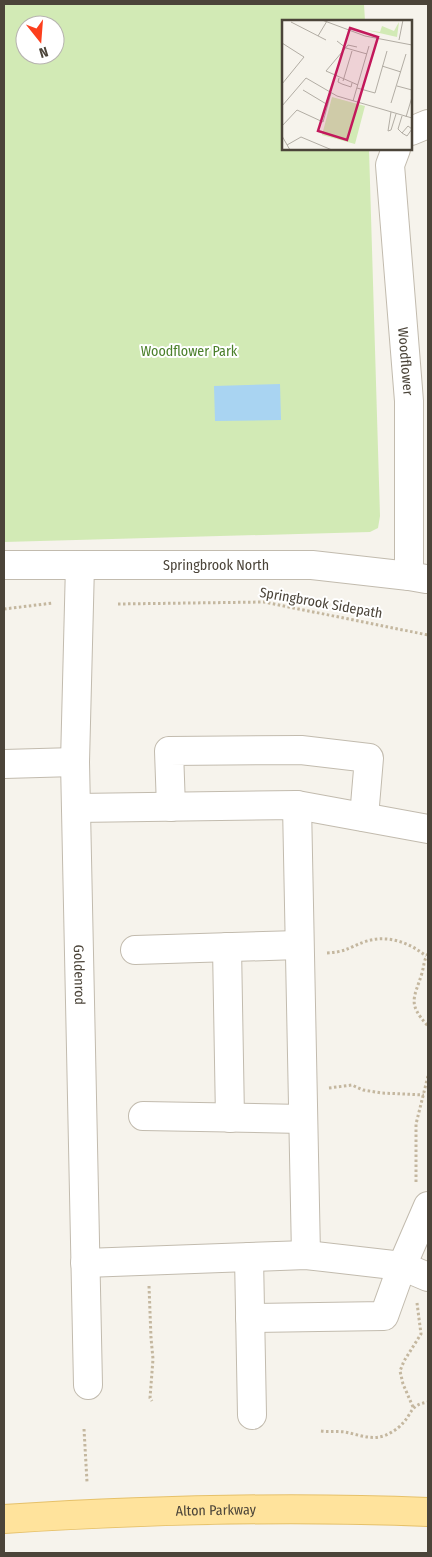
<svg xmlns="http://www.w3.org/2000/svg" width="432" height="1557" font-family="'Fira Sans Condensed',sans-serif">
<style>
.green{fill:#d2eab5;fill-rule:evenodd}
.water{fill:#a9d4f2}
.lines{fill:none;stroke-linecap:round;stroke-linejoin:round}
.minor-casing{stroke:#c2bbae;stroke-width:30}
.major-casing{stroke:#e6c16a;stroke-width:30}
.path{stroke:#c4b79f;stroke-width:3;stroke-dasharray:2.5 2.5;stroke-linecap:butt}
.minor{stroke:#fff;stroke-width:28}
.major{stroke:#ffe39c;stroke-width:28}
.labels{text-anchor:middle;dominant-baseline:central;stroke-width:4;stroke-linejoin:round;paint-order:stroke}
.park-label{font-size:14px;fill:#4a7f2a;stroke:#fff}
.street-label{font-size:14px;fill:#4b4439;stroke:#fff}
.inset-road{fill:none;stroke:#b2ada4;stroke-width:1}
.view{fill:#c2185b;fill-opacity:0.15;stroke:#c2185b;stroke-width:2.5}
.inset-edge{fill:none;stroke:#4b4439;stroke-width:2.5}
</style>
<rect width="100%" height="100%" fill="#f6f3ec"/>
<path class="green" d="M 4,4 L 364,4 L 365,21 L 283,21 L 283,149 L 369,149 L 380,516 L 378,528 L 370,532 L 4,542 ZM 25,25 L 55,25 L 55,55 L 25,55 Z"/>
<path class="water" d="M 280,384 L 281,420 L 215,421 L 214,386 Z"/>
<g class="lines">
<defs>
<g id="minor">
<path d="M 411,131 L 428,124"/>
<path id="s1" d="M 396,149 L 390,165 L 409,401 L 409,576"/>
<path id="s2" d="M 4,565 L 312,565 L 409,576 L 426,579"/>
<path id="s3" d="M 80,565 L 75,762 L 88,1385"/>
<path d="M 4,764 L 75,762"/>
<path d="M 297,805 L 306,1255"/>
<path d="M 171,807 L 169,751 L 301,750 L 369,758 L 364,817"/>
<path d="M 76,808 L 297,805 L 428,829"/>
<path d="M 227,947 L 230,1118"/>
<path d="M 135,950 L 299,945"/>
<path d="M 143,1116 L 303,1119"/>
<path d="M 249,1257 L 252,1415"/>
<path d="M 85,1263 L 306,1255 L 402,1266 L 428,1277"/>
<path d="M 250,1318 L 384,1316 L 402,1266 L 428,1206"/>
</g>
<g id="major">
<path id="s4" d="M 4,1519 C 145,1510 287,1506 428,1512"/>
</g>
</defs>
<use href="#minor" class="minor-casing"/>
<use href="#major" class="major-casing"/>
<path class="path" d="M 118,604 L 264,602 L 428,635
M 4,609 L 53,603
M 327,953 C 345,952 348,948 364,942 C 386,934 409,942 426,956
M 428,954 C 424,959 424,966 422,973 C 414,999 407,1003 428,1026
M 329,1088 L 352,1085 L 363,1090 L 382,1093 L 424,1095
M 416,1182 L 416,1124 L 428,1076
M 149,1286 L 151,1338 L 153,1359 L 150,1398 L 152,1401
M 413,1407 L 403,1384 L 400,1371 L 404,1361 L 421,1334 L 417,1303
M 84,1429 L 87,1482
M 321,1431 C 329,1432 337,1431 345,1432 C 356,1434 368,1439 379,1437 C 387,1436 398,1429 403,1423 C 413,1412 410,1405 428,1402"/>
<use href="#minor" class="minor"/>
<use href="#major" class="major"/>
</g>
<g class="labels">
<g class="park-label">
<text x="189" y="351">Woodflower Park</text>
</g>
<g class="street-label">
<text stroke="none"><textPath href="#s1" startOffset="214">Woodflower</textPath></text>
<text stroke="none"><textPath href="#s2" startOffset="212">Springbrook North</textPath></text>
<text transform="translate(321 603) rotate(10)">Springbrook Sidepath</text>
<text stroke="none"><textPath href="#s3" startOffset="410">Goldenrod</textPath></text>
<text stroke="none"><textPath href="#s4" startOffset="212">Alton Parkway</textPath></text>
</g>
</g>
<g transform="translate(282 20)">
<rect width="130" height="130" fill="#f6f3ec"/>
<path d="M 117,2 L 115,17 L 84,10 L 98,12 L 100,6 L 112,11 ZM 50,77 L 83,86 L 73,124 L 40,115 Z" fill="#d2eab5"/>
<path class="inset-road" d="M 40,0 L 83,16 L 130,25M 9,2 L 44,20M 36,16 L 45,1M 117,20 L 121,0M 55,21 L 64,28 L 85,34M 0,23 L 22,37 L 0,64M 75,27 L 66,25 L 44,51 L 76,65M 100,46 L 119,52M 57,58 L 56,62 L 60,64 L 69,67 L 70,63M 61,61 L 70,31M 115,66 L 130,70M 75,68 L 93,73 L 105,31M 21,70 L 46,85M 71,81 L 87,26M 109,83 L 124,34M 0,86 L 24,58 L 55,76 L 130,98M 109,92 L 106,111 L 109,110 L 114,94M 120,96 L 116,109 L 120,113M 124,97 L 130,77M 0,106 L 15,90 L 41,102 L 49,73M 126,106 L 130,109 L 125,116 L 120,113 ZM 0,116 L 8,130M 5,125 L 19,117 L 50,130"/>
<path class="view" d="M 68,8 L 96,17 L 65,120 L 36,111 Z"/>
<rect width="130" height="130" class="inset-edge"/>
</g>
<rect width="432" height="1557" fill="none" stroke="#4b4439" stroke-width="10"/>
<g transform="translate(40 40) rotate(163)"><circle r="24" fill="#ffffff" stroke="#b7b4b0"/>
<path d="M0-4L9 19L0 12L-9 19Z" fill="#fc3f1d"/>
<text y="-8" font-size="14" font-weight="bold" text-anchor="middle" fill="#4b4439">N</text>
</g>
</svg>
